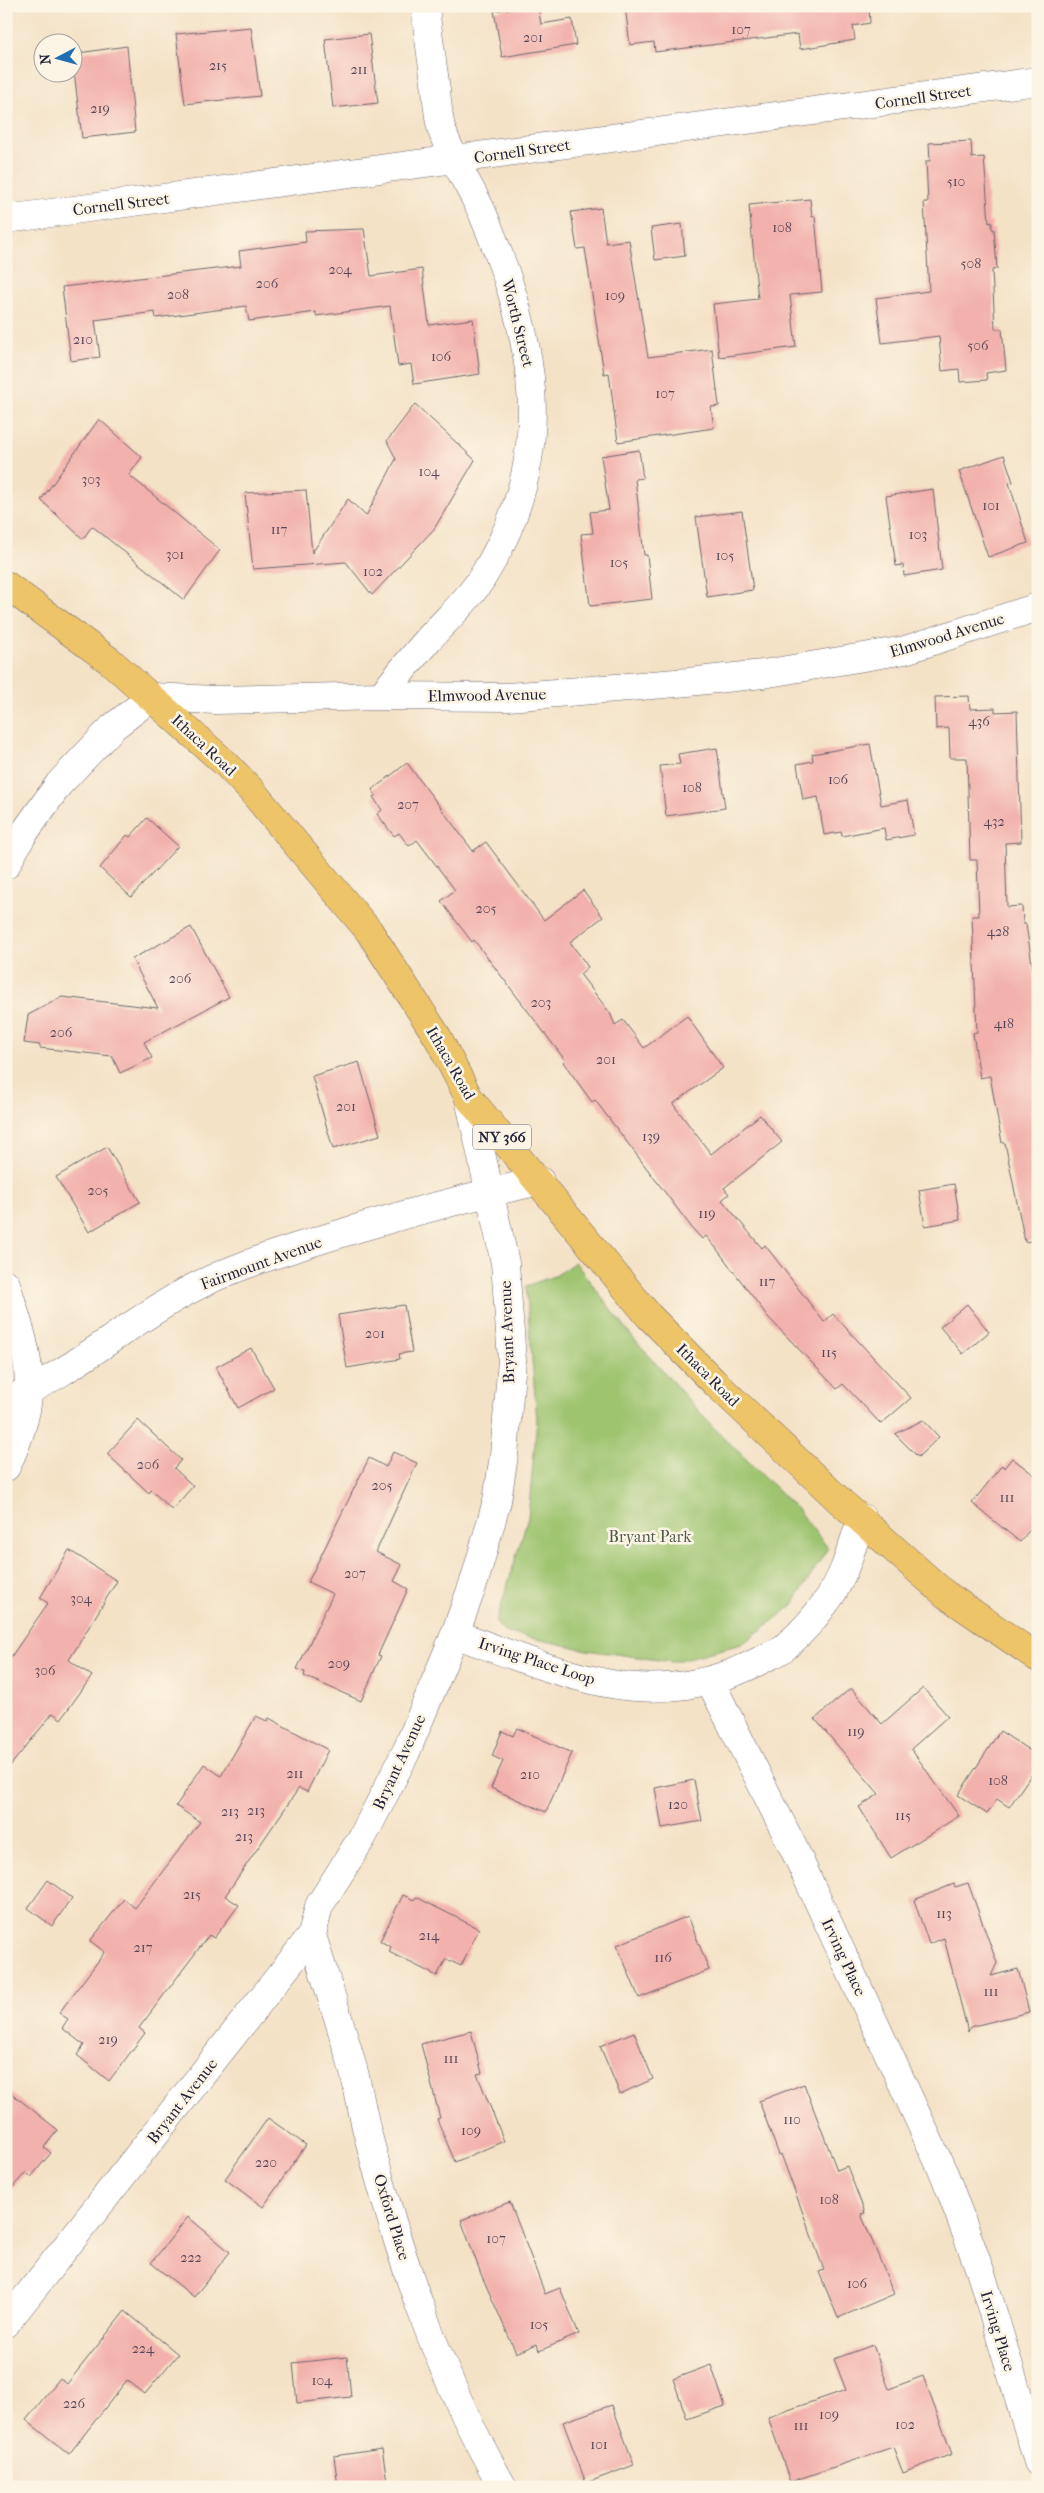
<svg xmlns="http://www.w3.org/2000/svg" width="1044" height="2493" font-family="'IM FELL French Canon',serif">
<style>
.green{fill:#9ec46f;stroke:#607355}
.building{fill:#f2b1ac}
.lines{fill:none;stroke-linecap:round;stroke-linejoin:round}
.minor-casing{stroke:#6c656c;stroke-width:29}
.tertiary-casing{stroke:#6c656c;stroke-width:29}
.primary-casing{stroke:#6c656c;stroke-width:29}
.minor{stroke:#fff;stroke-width:28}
.tertiary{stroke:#fff;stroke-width:28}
.primary{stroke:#eec469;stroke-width:28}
.labels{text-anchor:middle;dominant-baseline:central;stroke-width:5;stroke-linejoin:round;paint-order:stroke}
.number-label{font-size:14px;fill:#564657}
.shield{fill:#fcf5e5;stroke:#63616e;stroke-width:1}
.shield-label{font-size:15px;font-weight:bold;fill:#22223b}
.street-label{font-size:16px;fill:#22223b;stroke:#fcf5e5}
.park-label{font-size:16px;fill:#4d5b4d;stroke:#fcf5e5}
</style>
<rect width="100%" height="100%" fill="#fcf5e5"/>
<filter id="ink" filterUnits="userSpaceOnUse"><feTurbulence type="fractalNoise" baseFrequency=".02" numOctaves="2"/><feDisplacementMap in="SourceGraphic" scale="10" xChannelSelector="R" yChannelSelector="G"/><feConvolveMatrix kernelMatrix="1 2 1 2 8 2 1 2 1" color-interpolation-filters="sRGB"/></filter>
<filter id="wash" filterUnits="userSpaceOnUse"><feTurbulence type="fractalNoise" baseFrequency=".0096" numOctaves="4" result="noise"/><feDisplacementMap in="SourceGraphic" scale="20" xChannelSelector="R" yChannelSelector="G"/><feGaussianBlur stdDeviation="1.12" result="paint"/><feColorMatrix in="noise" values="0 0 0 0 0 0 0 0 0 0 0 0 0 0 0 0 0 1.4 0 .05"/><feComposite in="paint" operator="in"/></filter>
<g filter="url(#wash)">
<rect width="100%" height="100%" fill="#f4e2c7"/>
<path class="green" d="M 575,1262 L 633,1338 L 713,1427 L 795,1507 L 828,1548 L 792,1606 L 742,1644 L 672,1662 L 587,1650 L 504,1632 L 496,1623 L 528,1517 L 537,1420 L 526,1286 L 557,1275 Z"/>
<g id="blocks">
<path class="building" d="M 526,6 L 538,6 L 541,24 L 572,19 L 576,45 L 502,57 L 494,11 Z
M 625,6 L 869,6 L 870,23 L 853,26 L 855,40 L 800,49 L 798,34 L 655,52 L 654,42 L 630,45 Z
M 251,27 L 260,96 L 185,104 L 176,34 Z
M 369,34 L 378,103 L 333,108 L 325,39 Z
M 127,46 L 135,132 L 82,138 L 72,54 Z
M 971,141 L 972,158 L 984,157 L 989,223 L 992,222 L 992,229 L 994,229 L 997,269 L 992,270 L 995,329 L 1002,329 L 1006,370 L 986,373 L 987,380 L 960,382 L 959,369 L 942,371 L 939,336 L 882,343 L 876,298 L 929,291 L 924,202 L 928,202 L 926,161 L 930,161 L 929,143 Z
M 810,199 L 812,217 L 815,216 L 822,292 L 790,295 L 796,347 L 719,357 L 713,304 L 758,299 L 749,205 Z
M 601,208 L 606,243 L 629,240 L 648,357 L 712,349 L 719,406 L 711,407 L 714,428 L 618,442 L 609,373 L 604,374 L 585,248 L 577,249 L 571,212 Z
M 682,224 L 685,256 L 655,260 L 651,228 Z
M 364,229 L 371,276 L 422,269 L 429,325 L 473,319 L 480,374 L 414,384 L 411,364 L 398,366 L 390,306 L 316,316 L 316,312 L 249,321 L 246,306 L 156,318 L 155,312 L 95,320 L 100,357 L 71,361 L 62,287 L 241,266 L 239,251 L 306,242 L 305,231 Z
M 415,404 L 475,460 L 434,529 L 372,595 L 346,562 L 253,569 L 245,493 L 306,490 L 312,553 L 348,499 L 366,516 L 396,459 L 387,441 Z
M 99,419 L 142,457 L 129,475 L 220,550 L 184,600 L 92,526 L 83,539 L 41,500 Z
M 639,450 L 643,478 L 635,479 L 644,555 L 647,555 L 652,599 L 590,606 L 581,534 L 593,533 L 590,512 L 609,510 L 601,456 Z
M 1004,455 L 1013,482 L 1009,483 L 1028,543 L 988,557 L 959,471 Z
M 933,489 L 942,570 L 904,576 L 903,565 L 896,566 L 886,496 Z
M 742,511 L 753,590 L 707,597 L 696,517 Z
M 969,696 L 970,709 L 995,708 L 995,712 L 1017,711 L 1021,842 L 1005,843 L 1007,907 L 1022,906 L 1023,924 L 1026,924 L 1038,1003 L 1038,1240 L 1025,1242 L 1005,1143 L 1002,1143 L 990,1076 L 980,1078 L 973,1033 L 977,1032 L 972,916 L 979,916 L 977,860 L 970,860 L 967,758 L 950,758 L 949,728 L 936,729 L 935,697 Z
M 870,744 L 881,805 L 908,800 L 914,835 L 886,840 L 884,828 L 842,836 L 841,832 L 824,835 L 818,797 L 803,800 L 797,764 L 813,761 L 812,754 Z
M 717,748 L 725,808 L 666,816 L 660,766 L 680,764 L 678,754 Z
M 407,763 L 473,851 L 486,842 L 544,920 L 583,890 L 603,917 L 570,942 L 588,967 L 580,974 L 610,1013 L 615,1025 L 623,1020 L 644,1048 L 687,1016 L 723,1068 L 673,1104 L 711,1154 L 760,1115 L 782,1142 L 724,1188 L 729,1194 L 722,1200 L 762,1248 L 765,1245 L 824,1322 L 833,1314 L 911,1398 L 881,1424 L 843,1384 L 837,1389 L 768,1317 L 716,1248 L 706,1236 L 702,1239 L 692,1228 L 595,1100 L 592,1102 L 563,1062 L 565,1060 L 474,940 L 472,942 L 441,901 L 455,890 L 417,840 L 409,846 L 399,833 L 394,836 L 377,814 L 382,810 L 373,797 L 376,795 L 372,790 Z
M 147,818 L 178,846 L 131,897 L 100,868 L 127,835 L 130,837 Z
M 191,927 L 229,997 L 144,1042 L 152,1058 L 120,1073 L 112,1056 L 40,1048 L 40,1045 L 24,1043 L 28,1015 L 62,997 L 158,1008 L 132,959 Z
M 359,1062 L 380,1135 L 333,1149 L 312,1076 Z
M 107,1147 L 140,1202 L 89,1232 L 56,1177 Z
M 954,1184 L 960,1220 L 925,1226 L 919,1190 Z
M 967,1304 L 989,1332 L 963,1354 L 940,1327 Z
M 404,1305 L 412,1352 L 399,1354 L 400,1359 L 347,1368 L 338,1315 Z
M 251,1348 L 274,1388 L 238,1408 L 216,1367 Z
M 138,1420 L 181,1460 L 174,1468 L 193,1486 L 172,1510 L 151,1490 L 149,1493 L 107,1454 Z
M 923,1420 L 939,1437 L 918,1457 L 895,1434 Z
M 393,1452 L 417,1463 L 376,1552 L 402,1565 L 394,1581 L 408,1589 L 378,1655 L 381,1656 L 361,1701 L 304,1676 L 305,1672 L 297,1669 L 333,1594 L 308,1582 L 369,1458 L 386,1467 Z
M 1012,1458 L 1038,1478 L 1038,1519 L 1020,1542 L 972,1503 L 1002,1465 L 1004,1468 Z
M 69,1550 L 117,1581 L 69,1660 L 92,1676 L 61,1719 L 53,1713 L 6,1771 L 6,1664 L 48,1603 L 40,1598 Z
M 851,1688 L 882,1724 L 923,1688 L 948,1716 L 911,1749 L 959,1816 L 891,1858 L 859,1807 L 879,1794 L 815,1719 Z
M 256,1716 L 267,1721 L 269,1718 L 328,1750 L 307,1792 L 299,1788 L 225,1896 L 239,1905 L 214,1938 L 209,1935 L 139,2028 L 145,2033 L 109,2081 L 77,2055 L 84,2045 L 62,2028 L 68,2019 L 59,2013 L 105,1952 L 90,1941 L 124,1899 L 135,1908 L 200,1822 L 176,1806 L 204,1764 L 221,1776 Z
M 517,1728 L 572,1753 L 546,1812 L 491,1788 L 503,1761 L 492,1756 L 502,1731 L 513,1736 Z
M 1000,1731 L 1038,1756 L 1038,1765 L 1009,1807 L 997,1799 L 987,1814 L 958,1795 Z
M 694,1780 L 702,1821 L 662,1828 L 655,1788 Z
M 48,1880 L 72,1898 L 52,1926 L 28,1908 Z
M 968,1883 L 997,1963 L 991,1976 L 1018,1969 L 1029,2012 L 970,2027 L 968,2032 L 944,1938 L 929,1944 L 914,1900 L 954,1884 L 955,1887 Z
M 403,1895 L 414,1900 L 416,1897 L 479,1929 L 461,1966 L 446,1959 L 437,1976 L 389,1952 L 391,1947 L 380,1941 Z
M 688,1916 L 709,1970 L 639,1998 L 617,1945 Z
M 471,2031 L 482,2073 L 477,2074 L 504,2141 L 455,2162 L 437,2119 L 440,2118 L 421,2044 Z
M 634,2032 L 653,2079 L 620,2094 L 600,2046 Z
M 804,2084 L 837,2170 L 847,2166 L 865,2213 L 861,2214 L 894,2294 L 838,2318 L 819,2272 L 824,2270 L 781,2154 L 779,2155 L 759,2101 Z
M 6,2089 L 58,2130 L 44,2147 L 51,2153 L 31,2177 L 26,2172 L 6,2195 Z
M 268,2118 L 306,2145 L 263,2207 L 225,2179 Z
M 510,2202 L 545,2294 L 560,2288 L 579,2334 L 539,2351 L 537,2344 L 516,2353 L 481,2274 L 461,2220 Z
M 188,2217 L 230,2252 L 194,2297 L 151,2263 Z
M 125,2311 L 178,2354 L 145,2394 L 127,2380 L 69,2454 L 26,2420 L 60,2378 L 67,2384 Z
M 873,2345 L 889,2389 L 923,2376 L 952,2454 L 903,2473 L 893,2447 L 790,2482 L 768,2417 L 846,2390 L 834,2359 Z
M 347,2357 L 351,2397 L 297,2403 L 293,2363 Z
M 711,2365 L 725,2406 L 687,2419 L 673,2379 Z
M 612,2405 L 634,2465 L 586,2483 L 563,2422 Z
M 382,2449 L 388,2487 L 338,2487 L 334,2456 Z"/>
</g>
</g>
<g filter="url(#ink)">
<use href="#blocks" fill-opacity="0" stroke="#6c656c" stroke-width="1"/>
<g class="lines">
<defs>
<path id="minor" d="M 381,696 C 396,678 411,659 427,641 C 445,620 467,602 482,578 C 560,454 536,340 482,212 C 469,184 450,157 441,127 C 438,115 437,101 436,89 C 432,61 428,34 425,6
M 6,865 L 22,836 L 59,784 L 113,727 L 152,697 L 216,700 L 381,696 L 508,697 L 688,682 L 763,674 L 905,650 L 1038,607
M 6,1284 C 30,1361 42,1390 6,1467
M 6,1401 C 75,1372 127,1322 193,1288 C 231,1268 270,1256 310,1243 C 385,1219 462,1198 540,1181
M 455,1634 C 505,1652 554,1673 606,1683 C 660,1694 715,1685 763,1659 C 771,1655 780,1652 786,1646 C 802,1633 817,1615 829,1598 C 845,1575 852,1545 862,1518
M 710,1681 L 794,1849 L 945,2176 L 981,2273 L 1038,2462
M 312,1935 C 325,1978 340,2021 352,2065 C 359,2089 362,2114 369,2139 C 400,2259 440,2379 503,2487
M 6,2323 L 312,1935 L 319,1906 L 363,1836 L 406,1752 L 455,1634 L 475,1579 L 497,1501 L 504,1455 L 512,1360 L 505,1263 L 469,1098"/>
<path id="tertiary" d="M 6,219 L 1038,81"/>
<path id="primary" d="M 6,585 L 110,661 L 226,764 L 251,790 L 369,931 L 437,1036 L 469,1098 L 649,1316 L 713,1381 L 841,1502 L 945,1594 L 1038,1658"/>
</defs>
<use href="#minor" class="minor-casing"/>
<use href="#tertiary" class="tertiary-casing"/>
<use href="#primary" class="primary-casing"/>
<use href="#minor" class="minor"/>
<use href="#tertiary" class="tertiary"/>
<use href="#primary" class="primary"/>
</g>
</g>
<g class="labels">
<g class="number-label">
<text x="741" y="29">107</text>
<text x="533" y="37">201</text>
<text x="218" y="65">215</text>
<text x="359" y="69">211</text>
<text x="100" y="108">219</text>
<text x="956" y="181">510</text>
<text x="782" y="227">108</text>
<text x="971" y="263">508</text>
<text x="340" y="269">204</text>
<text x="267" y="283">206</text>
<text x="178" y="294">208</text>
<text x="615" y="295">109</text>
<text x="83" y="339">210</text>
<text x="978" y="345">506</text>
<text x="441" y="356">106</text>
<text x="665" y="393">107</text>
<text x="429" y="471">104</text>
<text x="91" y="479">303</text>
<text x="991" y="505">101</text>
<text x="279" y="529">117</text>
<text x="918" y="534">103</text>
<text x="175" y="554">301</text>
<text x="725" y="555">105</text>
<text x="619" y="562">105</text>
<text x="373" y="571">102</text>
<text x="979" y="721">436</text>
<text x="838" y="779">106</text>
<text x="692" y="787">108</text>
<text x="408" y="804">207</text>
<text x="994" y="821">432</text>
<text x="486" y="908">205</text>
<text x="998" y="931">428</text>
<text x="180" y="978">206</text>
<text x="541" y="1002">203</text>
<text x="1004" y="1023">418</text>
<text x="61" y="1032">206</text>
<text x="606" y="1059">201</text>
<text x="346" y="1106">201</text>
<text x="651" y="1136">139</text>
<text x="98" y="1190">205</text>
<text x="707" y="1213">119</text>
<text x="767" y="1281">117</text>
<text x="375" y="1333">201</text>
<text x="829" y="1352">115</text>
<text x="148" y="1464">206</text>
<text x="382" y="1485">205</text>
<text x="1007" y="1497">111</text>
<text x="355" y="1573">207</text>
<text x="81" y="1598">304</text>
<text x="339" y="1663">209</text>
<text x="45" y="1670">306</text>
<text x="856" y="1731">119</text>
<text x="295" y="1773">211</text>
<text x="530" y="1774">210</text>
<text x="998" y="1780">108</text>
<text x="678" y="1804">120</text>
<text x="256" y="1810">213</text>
<text x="230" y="1811">213</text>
<text x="903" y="1815">115</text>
<text x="244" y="1836">213</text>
<text x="192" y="1894">215</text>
<text x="944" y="1913">113</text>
<text x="429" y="1935">214</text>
<text x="143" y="1947">217</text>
<text x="663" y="1957">116</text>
<text x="991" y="1991">111</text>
<text x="108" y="2039">219</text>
<text x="451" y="2058">111</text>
<text x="792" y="2119">110</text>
<text x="471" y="2130">109</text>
<text x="266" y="2162">220</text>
<text x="829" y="2199">108</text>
<text x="496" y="2238">107</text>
<text x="191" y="2257">222</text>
<text x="857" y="2283">106</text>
<text x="539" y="2324">105</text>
<text x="143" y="2348">224</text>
<text x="322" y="2380">104</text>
<text x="74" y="2403">226</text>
<text x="829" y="2414">109</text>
<text x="905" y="2424">102</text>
<text x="801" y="2425">111</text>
<text x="599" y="2444">101</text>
</g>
<rect class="shield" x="473" y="1124.5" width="58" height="25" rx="4"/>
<g class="shield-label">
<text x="502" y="1137">NY 366</text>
</g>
<g class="street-label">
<text transform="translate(923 97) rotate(-8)">Cornell Street</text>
<text transform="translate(522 151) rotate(-8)">Cornell Street</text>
<text transform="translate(121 204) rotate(-7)">Cornell Street</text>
<text transform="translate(518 323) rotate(76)">Worth Street</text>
<text transform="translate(947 635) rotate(-17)">Elmwood Avenue</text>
<text transform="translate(487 695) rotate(-1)">Elmwood Avenue</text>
<text transform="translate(204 745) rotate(43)">Ithaca Road</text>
<text transform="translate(451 1063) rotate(60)">Ithaca Road</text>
<text transform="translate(261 1263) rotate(-20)">Fairmount Avenue</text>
<text transform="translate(507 1332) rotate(-92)">Bryant Avenue</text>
<text transform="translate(708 1375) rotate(45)">Ithaca Road</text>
<text transform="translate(537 1661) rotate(18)">Irving Place Loop</text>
<text transform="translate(399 1762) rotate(-65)">Bryant Avenue</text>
<text transform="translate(844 1957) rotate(65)">Irving Place</text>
<text transform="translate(182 2101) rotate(-52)">Bryant Avenue</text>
<text transform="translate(392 2217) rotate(73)">Oxford Place</text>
<text transform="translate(998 2331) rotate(73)">Irving Place</text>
</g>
<g class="park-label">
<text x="650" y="1536">Bryant Park</text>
</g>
</g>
<rect width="1044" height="2493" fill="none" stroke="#fcf5e5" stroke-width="25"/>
<g transform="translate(58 58) rotate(264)"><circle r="24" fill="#fcf5e5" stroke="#a5a1a1"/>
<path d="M0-4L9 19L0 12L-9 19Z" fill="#1f6fb2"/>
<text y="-8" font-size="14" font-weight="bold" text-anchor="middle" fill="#22223b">N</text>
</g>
</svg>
